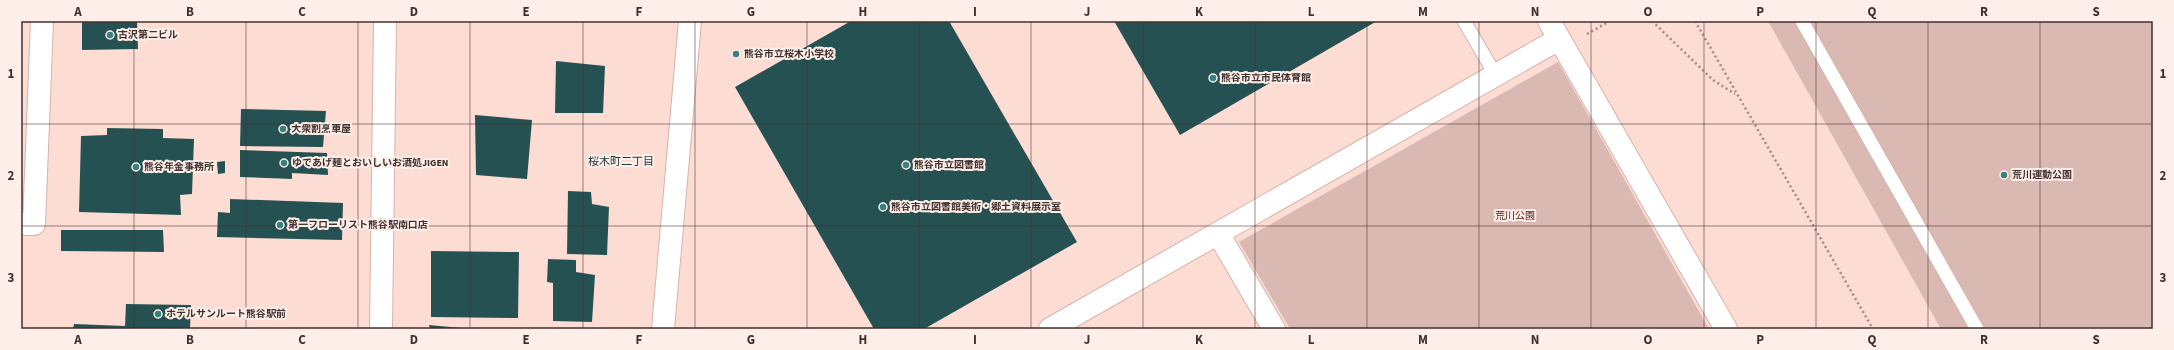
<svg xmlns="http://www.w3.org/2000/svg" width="2174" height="350" font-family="'Source Sans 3','Noto Sans JP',sans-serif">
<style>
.green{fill:#d9b9b1}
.building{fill:#265152}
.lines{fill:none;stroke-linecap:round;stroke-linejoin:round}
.lane-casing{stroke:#d9b2a8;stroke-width:15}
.street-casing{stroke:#d9b2a8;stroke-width:24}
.secondary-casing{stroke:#d9b2a8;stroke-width:24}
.path{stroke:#a28a83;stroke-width:2.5;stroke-dasharray:2 3;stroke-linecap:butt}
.lane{stroke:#fff;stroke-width:13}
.street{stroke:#fff;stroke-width:22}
.secondary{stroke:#fff;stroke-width:22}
.grid{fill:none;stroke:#41312d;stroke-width:1;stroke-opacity:0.55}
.poi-dot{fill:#378082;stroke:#feeee9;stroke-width:1.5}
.labels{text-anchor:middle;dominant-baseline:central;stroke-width:4;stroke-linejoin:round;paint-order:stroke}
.poi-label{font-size:10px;font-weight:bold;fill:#41312d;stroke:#feeee9;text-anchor:start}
.park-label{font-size:10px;fill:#521708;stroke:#feeee9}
.neighbourhood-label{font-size:11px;fill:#183a3b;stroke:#feeee9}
.neatline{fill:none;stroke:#41312d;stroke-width:1.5}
.grid-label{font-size:13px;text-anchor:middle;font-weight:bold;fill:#41312d}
</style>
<rect width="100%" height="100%" fill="#fddcd4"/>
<path class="green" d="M 1768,21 L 2153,21 L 2153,329 L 1941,329 Z
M 1558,62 L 1709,329 L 1290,329 L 1239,242 Z"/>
<path class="building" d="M 82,21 L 137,21 L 138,49 L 82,50 Z
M 851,21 L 949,21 L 1077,242 L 924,329 L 874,329 L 735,87 Z
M 1114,21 L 1377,21 L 1180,135 Z
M 556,61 L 605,66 L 603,113 L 555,113 Z
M 241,109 L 326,111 L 323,147 L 240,146 Z
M 475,115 L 532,120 L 527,179 L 476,175 Z
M 107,128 L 163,129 L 163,138 L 194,139 L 192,194 L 180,195 L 181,215 L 79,212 L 81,136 L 107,135 Z
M 240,150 L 327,153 L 328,175 L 292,173 L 292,179 L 240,177 Z
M 225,161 L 225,173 L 218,174 L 217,162 Z
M 568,191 L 591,192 L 592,204 L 609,207 L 607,255 L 567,254 Z
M 230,199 L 343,203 L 342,240 L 217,237 L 218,212 L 230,213 Z
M 61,230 L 163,230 L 164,252 L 61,251 Z
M 431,251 L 519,252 L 518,318 L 431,317 Z
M 548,259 L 576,260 L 576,272 L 595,275 L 592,322 L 553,321 L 553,283 L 547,282 Z
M 126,304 L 191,305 L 190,329 L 73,329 L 74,324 L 125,326 Z
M 429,325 L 461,328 L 461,329 L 430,329 Z"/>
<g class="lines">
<defs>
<path id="lane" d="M 1464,21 L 1496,76
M 1802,21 L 1977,329"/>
<path id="street" d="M 1549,21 L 1726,329
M 21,224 L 34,224 L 42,21
M 1219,235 L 1274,329
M 663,329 L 690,21"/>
<path id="secondary" d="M 381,329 L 385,21
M 1050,329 L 1559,39"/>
</defs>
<use href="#lane" class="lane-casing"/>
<use href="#street" class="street-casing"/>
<use href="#secondary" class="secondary-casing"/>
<path class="path" d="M 1652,21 L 1713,80 L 1735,94
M 1695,21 L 1873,329
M 1587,34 L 1610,21"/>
<use href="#lane" class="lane"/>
<use href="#street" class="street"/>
<use href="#secondary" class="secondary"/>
</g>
<path class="grid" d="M 134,21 L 134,329M 246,21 L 246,329M 358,21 L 358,329M 470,21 L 470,329M 583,21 L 583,329M 695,21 L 695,329M 807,21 L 807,329M 919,21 L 919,329M 1031,21 L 1031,329M 1143,21 L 1143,329M 1255,21 L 1255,329M 1367,21 L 1367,329M 1479,21 L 1479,329M 1591,21 L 1591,329M 1704,21 L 1704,329M 1816,21 L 1816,329M 1928,21 L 1928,329M 2040,21 L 2040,329M 21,124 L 2153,124M 21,226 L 2153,226"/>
<g class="poi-dot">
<circle cx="110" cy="35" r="4"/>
<circle cx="736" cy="54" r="4"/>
<circle cx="1213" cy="78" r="4"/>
<circle cx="283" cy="129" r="4"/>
<circle cx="284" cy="163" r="4"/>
<circle cx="906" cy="165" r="4"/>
<circle cx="136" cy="167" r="4"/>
<circle cx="2004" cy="175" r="4"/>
<circle cx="883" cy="207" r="4"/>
<circle cx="280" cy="225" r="4"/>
<circle cx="158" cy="314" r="4"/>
</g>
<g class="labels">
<g class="poi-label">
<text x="118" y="35">古沢第二ビル</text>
<text x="744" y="54">熊谷市立桜木小学校</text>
<text x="1221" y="78">熊谷市立市民体育館</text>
<text x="291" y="129">大衆割烹車屋</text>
<text x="292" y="163">ゆであげ麺とおいしいお酒処JIGEN</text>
<text x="914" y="165">熊谷市立図書館</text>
<text x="144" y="167">熊谷年金事務所</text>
<text x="2012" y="175">荒川運動公園</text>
<text x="891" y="207">熊谷市立図書館美術・郷土資料展示室</text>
<text x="288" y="225">第一フローリスト熊谷駅南口店</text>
<text x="166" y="314">ホテルサンルート熊谷駅前</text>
</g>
<g class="park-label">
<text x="1515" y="216">荒川公園</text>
</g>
<g class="neighbourhood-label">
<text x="621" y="161">桜木町二丁目</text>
</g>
</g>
<rect width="2174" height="350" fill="none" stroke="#feeee9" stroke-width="44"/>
<rect x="22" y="22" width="2130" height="306" class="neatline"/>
<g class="grid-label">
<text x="78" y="16">A</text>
<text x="190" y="16">B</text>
<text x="302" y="16">C</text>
<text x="414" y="16">D</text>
<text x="526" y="16">E</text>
<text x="639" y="16">F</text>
<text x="751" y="16">G</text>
<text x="863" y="16">H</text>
<text x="975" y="16">I</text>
<text x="1087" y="16">J</text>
<text x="1199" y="16">K</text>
<text x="1311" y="16">L</text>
<text x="1423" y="16">M</text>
<text x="1535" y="16">N</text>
<text x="1648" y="16">O</text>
<text x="1760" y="16">P</text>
<text x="1872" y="16">Q</text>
<text x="1984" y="16">R</text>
<text x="2096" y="16">S</text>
<text x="11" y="78">1</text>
<text x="2163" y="78">1</text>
<text x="11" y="180">2</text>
<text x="2163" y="180">2</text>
<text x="11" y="282">3</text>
<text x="2163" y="282">3</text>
<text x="78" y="344">A</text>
<text x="190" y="344">B</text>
<text x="302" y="344">C</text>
<text x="414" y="344">D</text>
<text x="526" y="344">E</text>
<text x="639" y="344">F</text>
<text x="751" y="344">G</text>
<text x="863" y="344">H</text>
<text x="975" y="344">I</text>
<text x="1087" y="344">J</text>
<text x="1199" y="344">K</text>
<text x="1311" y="344">L</text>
<text x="1423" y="344">M</text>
<text x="1535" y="344">N</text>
<text x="1648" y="344">O</text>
<text x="1760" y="344">P</text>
<text x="1872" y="344">Q</text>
<text x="1984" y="344">R</text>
<text x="2096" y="344">S</text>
</g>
</svg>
